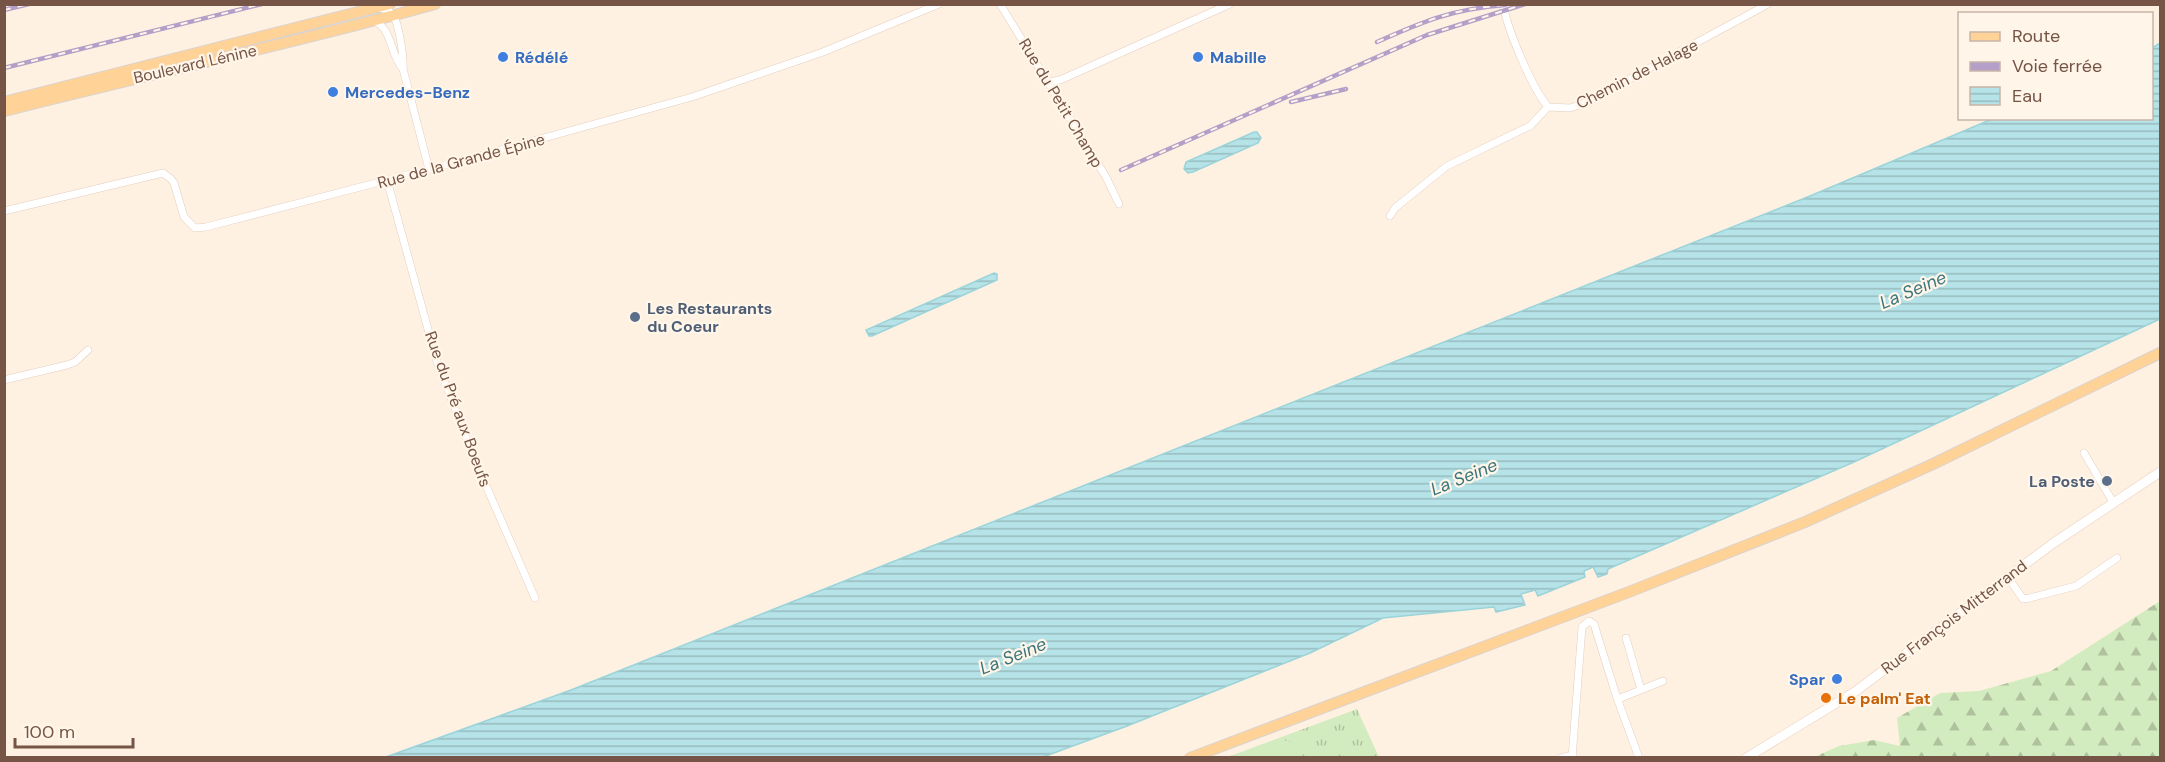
<svg xmlns="http://www.w3.org/2000/svg" width="2165" height="762" font-family="'DM Sans',sans-serif">
<style>
.forest{fill:url(#forest-firs)}
.park{fill:url(#park-tufts)}
.garden{fill:#d3ecbf}
.water{fill:url(#water-rules);stroke:#9ad4da;stroke-width:1.5}
.lines{fill:none;stroke-linecap:round;stroke-linejoin:round}
.street-casing{stroke:#e4cebf;stroke-width:8}
.secondary-casing{stroke:#eacfbc;stroke-width:10}
.primary-casing{stroke:#dbd3cf;stroke-width:12}
.street{stroke:#fff;stroke-width:7}
.secondary{stroke:#fff;stroke-width:9}
.primary{stroke:#ffd397;stroke-width:10}
.rail-casing{stroke:#b39fc7;stroke-width:4.5}
.rail{stroke:#fff5e9;stroke-width:2;stroke-dasharray:7;stroke-linecap:butt}
.shop-dot{fill:#3f7fe0;stroke:#fff5e9;stroke-width:2}
.service-dot{fill:#5c6f8a;stroke:#fff5e9;stroke-width:2}
.food-dot{fill:#e8710a;stroke:#fff5e9;stroke-width:2}
.labels{text-anchor:middle;dominant-baseline:central;stroke-width:4.5;stroke-linejoin:round;paint-order:stroke}
.shop-label{font-size:16px;font-weight:bold;fill:#366cbe;stroke:#fff5e9;text-anchor:start}
.street-label{font-size:16px;fill:#765546;stroke:#fff5e9}
.service-label{font-size:16px;font-weight:bold;fill:#4e5e75;stroke:#fff5e9;text-anchor:start}
.food-label{font-size:16px;font-weight:bold;fill:#c56008;stroke:#fff5e9;text-anchor:start}
.water-label{font-size:18px;font-style:italic;fill:#3a757d;stroke:#fff5e9}
</style>
<defs>
<pattern id="forest-firs" width="22" height="20" patternUnits="userSpaceOnUse" patternTransform="scale(1.5)"><rect width="22" height="20" fill="#d3ecbf"/><path d="M5 1l3.5 6h-7zM16 11l3.5 6h-7z" fill="#b0c29d"/></pattern>
<pattern id="park-tufts" width="24" height="20" patternUnits="userSpaceOnUse" patternTransform="scale(1.5)"><rect width="24" height="20" fill="#d3ecbf"/><path d="M3 7l-1-3M5 7V3M7 7l1-3M15 17l-1-3M17 17v-4M19 17l1-3" fill="none" stroke="#b0c29d"/></pattern>
<pattern id="water-rules" width="6" height="5" patternUnits="userSpaceOnUse" patternTransform="scale(1.5)"><rect width="6" height="5" fill="#b5e3e8"/><path d="M0 2.5h6" fill="none" stroke="#98bbbe"/></pattern>
</defs>
<rect width="100%" height="100%" fill="#fef1e1"/>
<path class="forest" d="M 2160,601 L 2160,757 L 1814,757 L 1839,746 L 1874,740 L 1900,746 L 1897,718 L 1940,693 L 1979,691 L 2051,671 Z"/>
<path class="park" d="M 1357,709 L 1379,757 L 1225,758 Z"/>
<path class="garden" d="M 1281,740 L 1293,742 L 1302,757 L 1258,757 L 1256,750 Z"/>
<path class="water" d="M 2160,43 L 2160,319 L 1854,462 L 1608,569 L 1607,574 L 1598,577 L 1593,567 L 1584,571 L 1585,577 L 1538,596 L 1535,590 L 1521,594 L 1525,605 L 1496,612 L 1494,607 L 1383,618 L 1310,653 L 1127,726 L 1043,757 L 386,757 L 571,690 L 1810,196 L 1992,119 L 2152,118 L 2152,48 Z
M 1254,132 L 1257,132 L 1261,138 L 1258,143 L 1193,172 L 1188,173 L 1184,169 L 1186,162 Z
M 994,273 L 997,274 L 997,280 L 872,336 L 869,336 L 866,330 Z"/>
<g class="lines">
<defs>
<path id="street" d="M 1000,4 L 1106,177 L 1119,204
M 1503,4 C 1507,29 1532,88 1548,107
M 380,8 C 385,9 390,10 393,15 C 399,24 404,58 403,69 L 429,169
M 375,21 C 393,31 390,55 403,69
M 1048,82 L 1060,80 L 1230,4
M 1548,107 L 1570,108 L 1585,103 L 1768,4
M 387,180 L 437,362 L 477,465 L 535,598
M 4,211 L 163,173 L 171,179 L 174,183 L 184,217 L 195,228 L 206,227 L 457,162 L 692,97 L 823,52 L 939,4
M 1390,216 L 1395,208 L 1447,166 L 1530,126 L 1548,107
M 4,380 L 67,365 L 75,362 L 88,350
M 2084,453 L 2113,502
M 2007,576 L 2023,599 L 2030,598 L 2076,586 L 2117,558
M 1626,638 L 1641,690
M 1618,699 L 1663,681
M 1561,758 L 1573,755
M 1572,758 L 1582,627 L 1589,621 L 1594,624 L 1616,695 L 1639,758"/>
<path id="secondary" d="M 1746,758 L 1856,691 L 2052,544 L 2160,472"/>
<path id="primary" d="M 4,102 L 390,4
M 4,111 C 148,74 293,44 435,4
M 1190,758 L 1634,590 L 1805,522 L 1933,464 L 2160,353"/>
</defs>
<use href="#street" class="street-casing"/>
<use href="#secondary" class="secondary-casing"/>
<use href="#primary" class="primary-casing"/>
<use href="#street" class="street"/>
<use href="#secondary" class="secondary"/>
<use href="#primary" class="primary"/>
<defs>
<path id="rail" d="M 4,10 L 29,4
M 1377,42 C 1424,21 1453,9 1505,5
M 4,68 L 262,4
M 1291,102 L 1346,89
M 1121,170 L 1427,35 L 1525,4"/>
</defs>
<use href="#rail" class="rail-casing"/>
<use href="#rail" class="rail"/>
</g>
<g class="shop-dot">
<circle cx="503" cy="57" r="6"/>
<circle cx="1198" cy="57" r="6"/>
<circle cx="333" cy="92" r="6"/>
<circle cx="1837" cy="679" r="6"/>
</g>
<g class="service-dot">
<circle cx="635" cy="317" r="6"/>
<circle cx="2107" cy="481" r="6"/>
</g>
<circle class="food-dot" cx="1826" cy="698" r="6"/>
<g class="labels">
<g class="shop-label">
<text x="515" y="57">Rédélé</text>
<text x="1210" y="57">Mabille</text>
<text x="345" y="92">Mercedes-Benz</text>
<text x="1825" y="679" text-anchor="end">Spar</text>
</g>
<g class="street-label">
<text transform="translate(195 64) rotate(-13)">Boulevard Lénine</text>
<text transform="translate(1637 74) rotate(-27)">Chemin de Halage</text>
<text transform="translate(1061 103) rotate(59)">Rue du Petit Champ</text>
<text transform="translate(461 161) rotate(-15)">Rue de la Grande Épine</text>
<text transform="translate(458 409) rotate(70)">Rue du Pré aux Boeufs</text>
<text transform="translate(1954 617) rotate(-37)">Rue François Mitterrand</text>
</g>
<g class="service-label">
<text x="647" y="308">Les Restaurants<tspan x="647" dy="18">du Coeur</tspan></text>
<text x="2095" y="481" text-anchor="end">La Poste</text>
</g>
<g class="food-label">
<text x="1838" y="698">Le palm' Eat</text>
</g>
<g class="water-label">
<text transform="translate(1913 290) rotate(-23)">La Seine</text>
<text transform="translate(1464 477) rotate(-22)">La Seine</text>
<text transform="translate(1013 656) rotate(-22)">La Seine</text>
</g>
</g>
<rect width="2165" height="762" fill="none" stroke="#765546" stroke-width="12"/>
<rect x="1958" y="12" width="195" height="108" fill="#fff5e9" stroke="#c8b5a8" stroke-width="1.5"/>
<rect x="1970" y="32" width="30" height="9" fill="#ffd397" stroke="#c8b5a8" stroke-width="1.5"/>
<text x="2012" y="42" font-size="18" fill="#765546">Route</text>
<rect x="1970" y="62" width="30" height="9" fill="#b39fc7" stroke="#c8b5a8" stroke-width="1.5"/>
<text x="2012" y="72" font-size="18" fill="#765546">Voie ferrée</text>
<rect x="1970" y="87" width="30" height="18" fill="url(#water-rules)" stroke="#c8b5a8" stroke-width="1.5"/>
<text x="2012" y="102" font-size="18" fill="#765546">Eau</text>
<path d="M15 738v9h118v-9" fill="none" stroke="#765546" stroke-width="3"/>
<text x="24" y="738" font-size="18" fill="#765546" stroke="#fff5e9" stroke-width="4.5" paint-order="stroke">100 m</text>
</svg>
